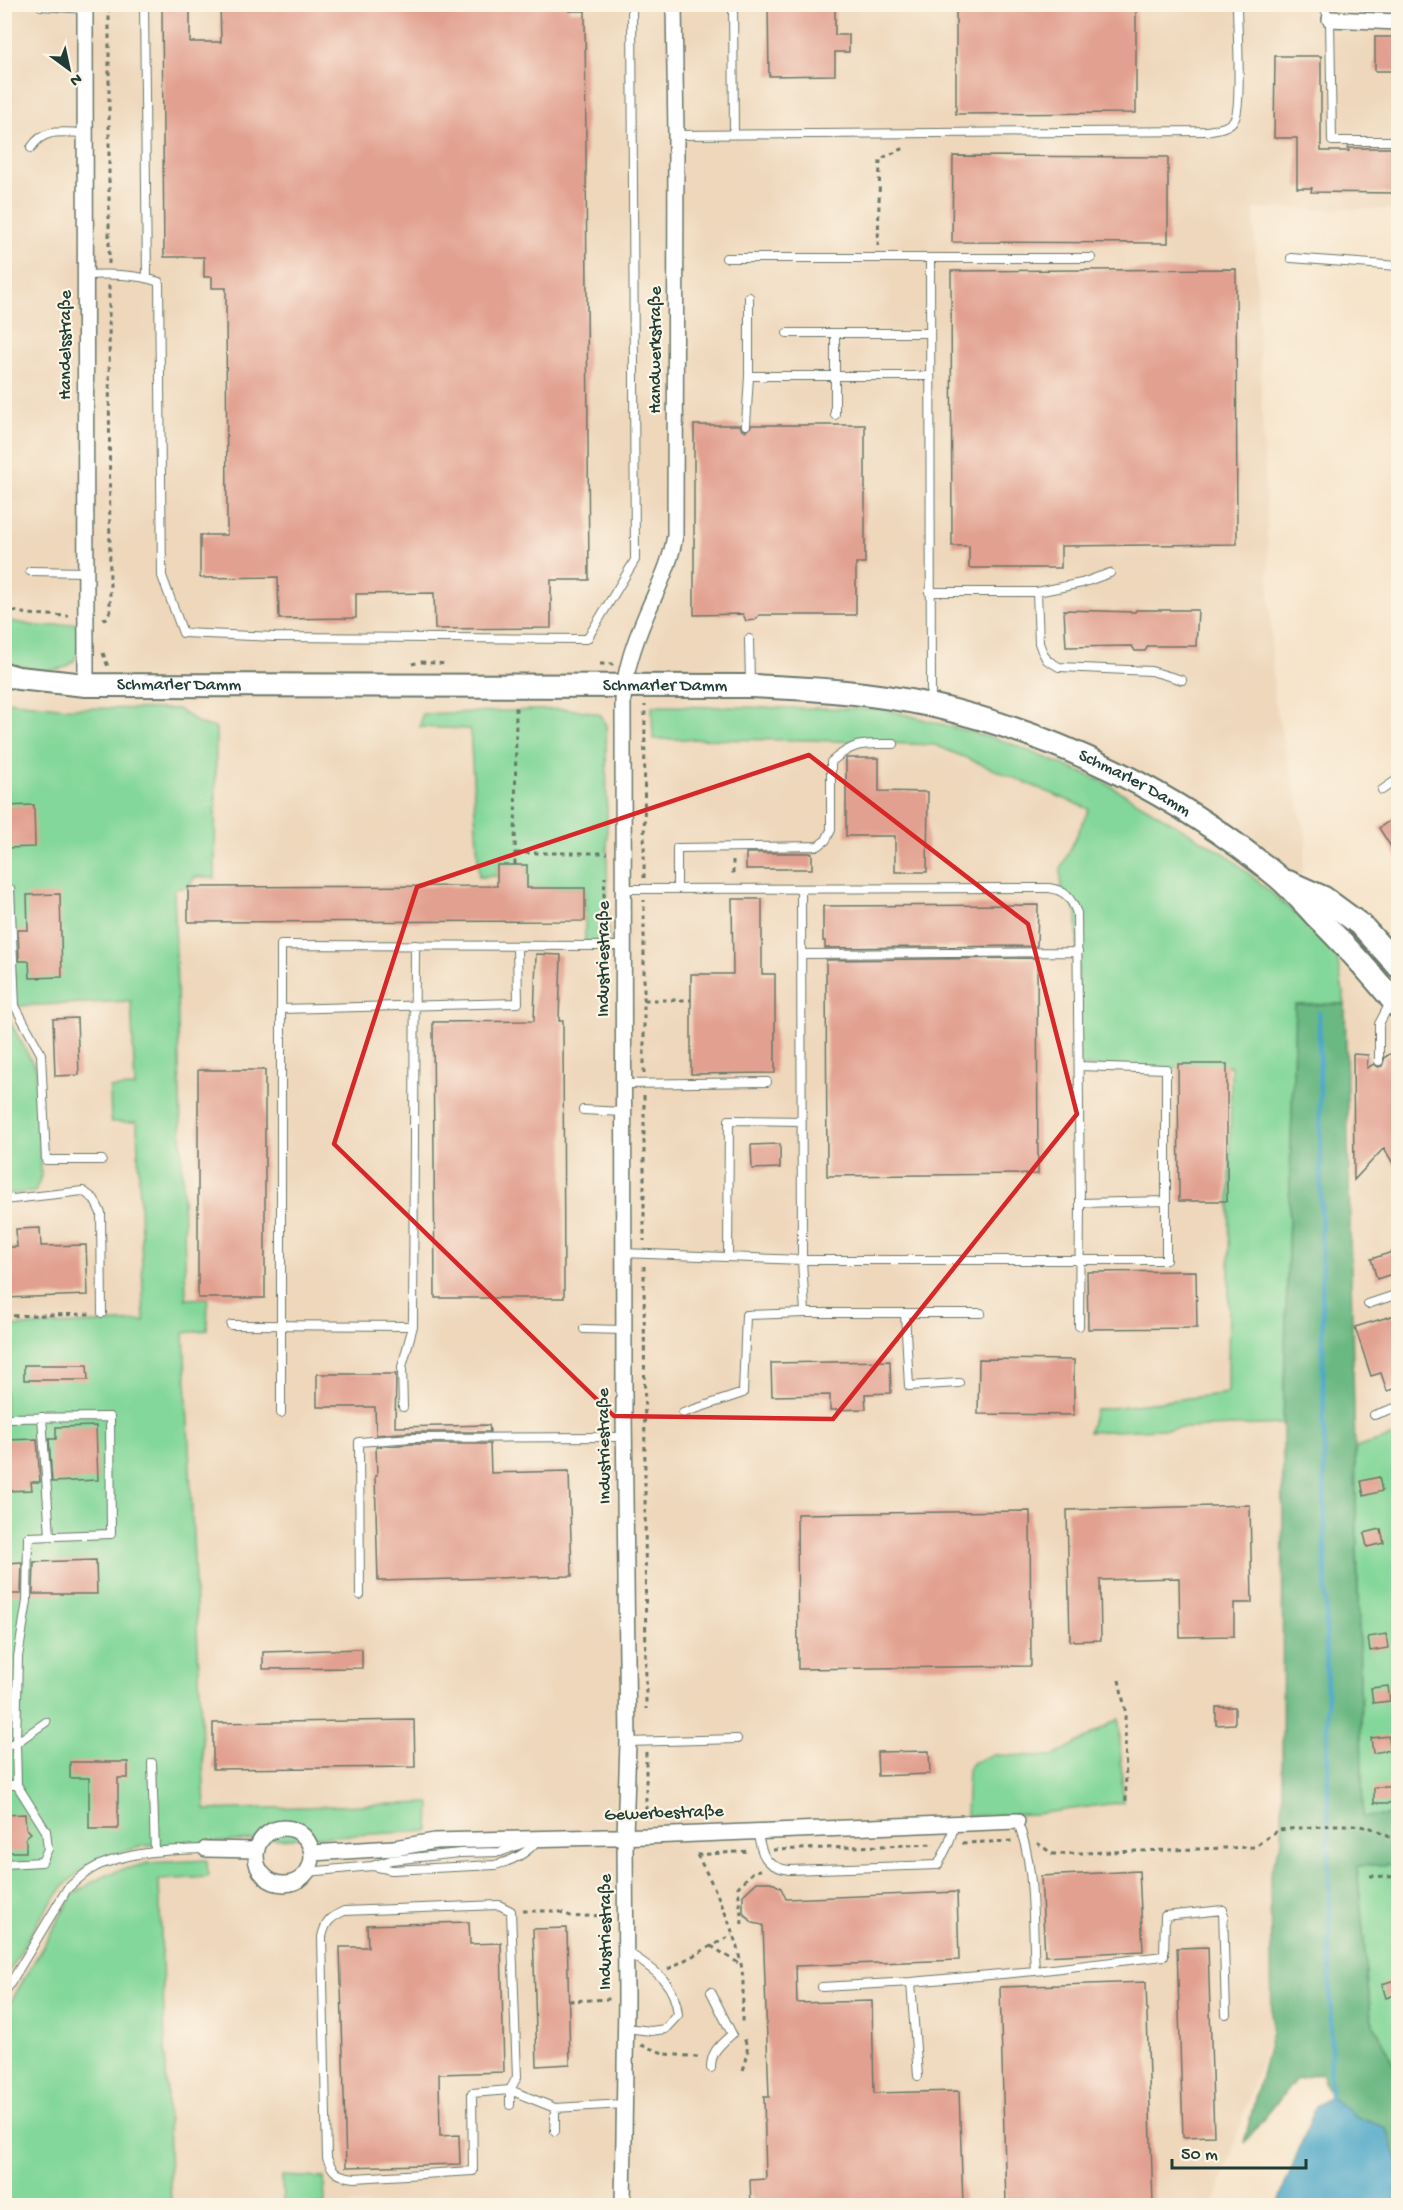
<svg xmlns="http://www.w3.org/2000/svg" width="1403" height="2210" font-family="'Gochi Hand',sans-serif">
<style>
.built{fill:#eed7bb}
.green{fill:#83d79a;stroke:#518a67;stroke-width:1.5}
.forest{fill:#6ab882;stroke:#447a5b;stroke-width:1.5}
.water{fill:#49a6c8;stroke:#34727e;stroke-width:1.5}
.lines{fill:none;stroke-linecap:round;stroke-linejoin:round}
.stream{stroke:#49a6c8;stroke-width:5}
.building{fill:#e2a090}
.lane-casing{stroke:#6a7769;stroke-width:10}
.street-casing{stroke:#6a7769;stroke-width:18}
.secondary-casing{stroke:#6a7769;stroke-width:26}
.path{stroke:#6a7769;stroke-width:3;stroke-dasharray:4.5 4.5;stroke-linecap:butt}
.lane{stroke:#fff;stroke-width:8}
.street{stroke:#fff;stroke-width:15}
.secondary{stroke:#fff;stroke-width:22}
.marked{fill:none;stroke:#d62828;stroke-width:4.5;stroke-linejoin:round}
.labels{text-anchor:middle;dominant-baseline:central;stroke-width:4.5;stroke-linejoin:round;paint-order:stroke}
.street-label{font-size:18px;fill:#1f3d34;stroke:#fcf5e5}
</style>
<rect width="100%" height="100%" fill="#fcf5e5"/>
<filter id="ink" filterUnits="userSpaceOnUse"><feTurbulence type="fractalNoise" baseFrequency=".0167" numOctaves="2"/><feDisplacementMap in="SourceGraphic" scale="12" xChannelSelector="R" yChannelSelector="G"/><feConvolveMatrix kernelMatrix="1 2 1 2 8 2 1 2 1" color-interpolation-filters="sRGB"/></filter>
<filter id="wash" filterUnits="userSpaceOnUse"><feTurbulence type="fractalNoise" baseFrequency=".008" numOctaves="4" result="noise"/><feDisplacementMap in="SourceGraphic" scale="24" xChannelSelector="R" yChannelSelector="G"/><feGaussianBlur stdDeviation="1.35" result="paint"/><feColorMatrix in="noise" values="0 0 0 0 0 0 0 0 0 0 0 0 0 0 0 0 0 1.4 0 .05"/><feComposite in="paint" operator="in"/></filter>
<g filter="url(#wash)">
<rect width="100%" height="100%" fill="#f6e4cb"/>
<path class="built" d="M 5,5 L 1398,5 L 1398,209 L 1254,209 L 1274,700 L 1307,840 L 1302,873 L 1287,905 L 1295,1005 L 1283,1424 L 1282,1840 L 1270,1874 L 1270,2033 L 1214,2205 L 5,2206 Z
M 1335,947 L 1398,1021 L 1398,1435 L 1355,1448 L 1345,1004 Z"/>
<path class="green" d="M 5,620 L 41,627 L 76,623 L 81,627 C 80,637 81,650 75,659 C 63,678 23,668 5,664 Z
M 5,701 L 67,708 L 178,709 L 200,724 L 216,728 L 215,878 L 195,877 L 188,887 L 174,889 L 186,1299 L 208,1298 L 207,1330 L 184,1333 L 205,1810 L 430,1803 L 429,1831 L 144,1846 C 130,1850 116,1853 103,1858 C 57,1875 29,1939 5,1979 L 5,1327 L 144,1321 L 137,1122 L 111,1122 L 110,1088 L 135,1087 L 131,1001 L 15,1006 L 10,889 L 4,889 Z
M 652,706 L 885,709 L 1007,742 L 1102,781 L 1227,855 L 1335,947 L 1345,1004 L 1295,1005 L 1283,1424 L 1089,1432 L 1095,1410 L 1228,1393 L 1231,1066 L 1166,1069 L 1079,1066 L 1077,913 L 1061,889 L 1061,869 L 1089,809 L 935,745 L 811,740 L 653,739 Z
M 565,709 L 586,711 L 601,715 L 606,726 L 608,942 L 585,942 L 585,888 L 517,888 L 517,884 L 527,884 L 527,865 L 497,865 L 497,876 L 479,877 L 470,729 L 420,727 L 422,714 Z
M 4,923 L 9,1020 L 36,1069 L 41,1176 L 35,1192 L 5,1194 Z
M 1398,1435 L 1398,1815 L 1363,1817 L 1355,1448 Z
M 1119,1719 L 1123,1802 L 1036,1814 L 966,1816 L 968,1770 L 972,1763 L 991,1755 L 1054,1756 Z
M 207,1860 L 208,1877 L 159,1880 L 171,2205 L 5,2205 L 5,2012 L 72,1896 L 94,1881 L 117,1871 L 149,1863 Z
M 1398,1864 L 1398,2072 L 1371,2018 L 1357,1865 Z
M 282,2176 L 324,2178 L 325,2205 L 283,2205 Z"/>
<path class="forest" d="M 1345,1004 L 1363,1817 L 1398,1815 L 1398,1864 L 1357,1866 L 1371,2018 L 1398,2072 L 1398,2162 L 1387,2128 L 1357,2118 L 1330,2097 L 1321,2073 L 1296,2079 L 1244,2143 L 1272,2032 L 1270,1874 L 1282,1840 L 1283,1424 L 1295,1005 Z"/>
<path class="water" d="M 1330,2097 L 1357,2117 L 1387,2128 L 1398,2162 L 1398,2205 L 1277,2205 L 1316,2106 Z"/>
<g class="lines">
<path class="stream" d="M 1319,1013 L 1331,2055 L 1330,2097"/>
</g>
<g id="blocks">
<path class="building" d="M 162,4 L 190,4 L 190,42 L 221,42 L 220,4 L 569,4 L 569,11 L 585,11 L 589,580 L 551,580 L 551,628 L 435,629 L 434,593 L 356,594 L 356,618 L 279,619 L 278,577 L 200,578 L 200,535 L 227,535 L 226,288 L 212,288 L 212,277 L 204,277 L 204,257 L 164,257 Z
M 768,4 L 835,4 L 835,35 L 849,35 L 849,52 L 835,52 L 835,75 L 769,76 Z
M 956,4 L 1136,4 L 1136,113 L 956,114 Z
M 1375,37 L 1398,37 L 1398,71 L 1375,71 Z
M 1275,56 L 1321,56 L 1321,151 L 1349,151 L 1348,148 L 1398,148 L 1398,188 L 1395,188 L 1395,193 L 1311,192 L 1312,188 L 1297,188 L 1297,138 L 1274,138 Z
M 953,156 L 1168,157 L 1168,243 L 952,242 Z
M 1236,269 L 1237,544 L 1061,546 L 1061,568 L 969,568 L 969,546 L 952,546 L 951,271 Z
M 694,425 L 740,425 L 742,430 L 746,431 L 752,425 L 865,425 L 865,563 L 856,563 L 856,615 L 759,615 L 755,620 L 746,621 L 743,614 L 694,615 Z
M 1064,610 L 1135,612 L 1136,610 L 1198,610 L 1196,646 L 1148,646 L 1145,651 L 1135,651 L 1132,646 L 1066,647 Z
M 846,758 L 879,758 L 879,791 L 928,792 L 927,872 L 895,872 L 895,836 L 846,836 Z
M 34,805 L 35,847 L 4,848 L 4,806 Z
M 1398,815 L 1398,858 L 1379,828 Z
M 746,853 L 812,853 L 812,869 L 746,869 Z
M 497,865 L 527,865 L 527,888 L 585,888 L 585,921 L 188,922 L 188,887 L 497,886 Z
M 60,894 L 62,977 L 30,978 L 29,961 L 19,961 L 18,930 L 28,930 L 27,895 Z
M 732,899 L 762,899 L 762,974 L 775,974 L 775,1073 L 691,1074 L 691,974 L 733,974 Z
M 1038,905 L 1037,946 L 825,948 L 825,941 L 823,941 L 823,906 Z
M 536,954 L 561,955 L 559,1021 L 563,1021 L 564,1298 L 435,1298 L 433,1022 L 534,1021 Z
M 1037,958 L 1038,1174 L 827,1176 L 826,960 Z
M 77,1018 L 79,1075 L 55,1076 L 53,1019 Z
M 1398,1049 L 1398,1172 L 1384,1148 L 1354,1180 L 1353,1054 L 1368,1055 L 1367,1068 L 1374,1064 L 1378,1067 L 1382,1066 L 1385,1057 Z
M 1178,1064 L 1227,1064 L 1227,1201 L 1179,1201 Z
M 198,1070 L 265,1070 L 265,1298 L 198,1298 Z
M 780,1144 L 780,1168 L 752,1169 L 751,1145 Z
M 40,1228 L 41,1246 L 86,1245 L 88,1295 L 4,1298 L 4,1247 L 17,1247 L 16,1229 Z
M 1398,1250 L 1398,1272 L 1377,1279 L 1371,1259 Z
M 1196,1271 L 1197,1328 L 1088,1329 L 1087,1272 Z
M 1398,1314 L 1398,1388 L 1387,1391 L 1381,1373 L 1371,1376 L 1355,1327 Z
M 979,1359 L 1074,1360 L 1074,1415 L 978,1414 Z
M 890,1361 L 891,1393 L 865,1394 L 866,1409 L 830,1410 L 830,1395 L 772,1396 L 771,1363 Z
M 24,1365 L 87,1365 L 88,1380 L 24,1380 Z
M 317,1374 L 396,1374 L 395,1427 L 489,1425 L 490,1432 L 412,1432 L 376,1435 L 375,1407 L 317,1407 Z
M 96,1426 L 98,1480 L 52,1482 L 49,1439 L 56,1439 L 56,1427 Z
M 37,1439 L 40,1482 L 31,1482 L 32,1490 L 4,1491 L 4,1440 Z
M 412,1444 L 490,1444 L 491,1473 L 569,1471 L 572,1576 L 378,1581 L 375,1476 L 377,1476 L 376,1447 Z
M 1379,1477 L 1382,1491 L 1364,1496 L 1361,1481 Z
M 1250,1505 L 1252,1603 L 1234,1603 L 1234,1636 L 1180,1637 L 1179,1578 L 1100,1580 L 1101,1640 L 1070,1641 L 1067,1510 Z
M 1030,1511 L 1031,1666 L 798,1669 L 797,1514 Z
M 1381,1529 L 1384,1543 L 1367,1547 L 1364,1533 Z
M 96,1560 L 97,1594 L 33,1594 L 34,1562 Z
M 22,1562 L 21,1594 L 7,1594 L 6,1563 Z
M 1386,1634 L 1388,1648 L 1370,1651 L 1368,1637 Z
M 362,1649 L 362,1668 L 263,1669 L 263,1652 Z
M 1388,1686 L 1390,1701 L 1373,1703 L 1371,1688 Z
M 1216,1707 L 1235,1707 L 1235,1724 L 1216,1725 Z
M 414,1720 L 415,1767 L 213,1769 L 213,1723 Z
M 1389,1736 L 1390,1750 L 1373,1753 L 1371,1738 Z
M 929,1751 L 930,1774 L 878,1776 L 877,1752 Z
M 70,1762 L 128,1762 L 128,1778 L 118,1778 L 118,1829 L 89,1829 L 89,1778 L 70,1778 Z
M 1374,1787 L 1391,1787 L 1391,1803 L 1374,1803 Z
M 25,1814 L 26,1828 L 31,1833 L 26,1837 L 26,1852 L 4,1852 L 4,1815 Z
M 1139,1871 L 1143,1951 L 1045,1956 L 1041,1876 Z
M 757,1882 L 771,1882 L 781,1888 L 786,1899 L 957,1892 L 959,1960 L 796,1966 L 797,2003 L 872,2001 L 874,2093 L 959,2091 L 963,2205 L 751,2205 L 750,2180 L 766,2179 L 764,2097 L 769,2097 L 763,1925 L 753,1923 L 743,1913 L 743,1895 Z
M 469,1922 L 470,1944 L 501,1943 L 504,2072 L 439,2074 L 440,2136 L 459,2135 L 460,2164 L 346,2167 L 340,1947 L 368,1947 L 367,1925 Z
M 567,1928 L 570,2064 L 537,2066 L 533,1929 Z
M 1208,1947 L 1214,2136 L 1183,2137 L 1177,1948 Z
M 1398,1979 L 1398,1994 L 1386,1998 L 1382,1984 Z
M 1146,1982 L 1153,2205 L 1006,2205 L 1000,1987 Z"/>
</g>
</g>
<g filter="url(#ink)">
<use href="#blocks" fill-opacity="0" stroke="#6a7769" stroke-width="1.5"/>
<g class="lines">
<defs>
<path id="lane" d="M 144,4 L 147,278
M 733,4 L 734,134
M 1322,4 L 1330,19 L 1332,141 L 1398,141
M 41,6 L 85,9
M 676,135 L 1206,131 C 1217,129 1230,128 1235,118 C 1242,105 1237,24 1237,4
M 31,148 C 44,127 63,133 85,133
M 726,258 L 930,258
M 1291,258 L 1398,266
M 85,275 C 110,274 136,274 159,282 L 162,576 L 183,633 L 275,637 L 587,639 L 635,560 L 632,4
M 749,297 L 749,376 L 930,376
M 787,333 L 930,333
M 835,415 L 835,333
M 746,425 L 749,376
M 30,571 L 86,572
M 929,592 L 1037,592 L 1082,583 L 1110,573
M 1037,592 L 1039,643 L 1042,651 L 1047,660 L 1059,667 L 1151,671 L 1182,680
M 749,639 L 750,683
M 931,704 L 930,258 L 1091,258
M 1382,790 L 1398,779
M 4,889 L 10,889 L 15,1006 L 41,1054 L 46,1160 L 102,1160
M 624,889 L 1049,888 C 1065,890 1071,898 1077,913 L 1080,1203 L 1079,1326
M 677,889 L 677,848 L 818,846 L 826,840 L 831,830 L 831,762 C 855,741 864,744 894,744
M 801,954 L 1078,952
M 281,1009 L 518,1003 L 517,946
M 1379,1061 L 1379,1024 L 1390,1003
M 623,1084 L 767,1082
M 583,1110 L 623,1112
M 4,1200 L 83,1191 L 94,1199 L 101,1213 L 102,1313
M 1080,1203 L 1166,1201
M 623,1253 L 802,1260 L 801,889
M 728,1257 L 729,1120 L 801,1121
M 1368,1304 L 1398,1294
M 805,1313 L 981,1313
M 905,1313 L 909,1386 L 959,1383
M 231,1325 L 413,1326
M 584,1329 L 624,1330
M 403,1407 L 402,1367 L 413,1326 L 415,945
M 281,1413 L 281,945 L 623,946
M 683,1413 L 743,1393 L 746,1315 L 805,1313 L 802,1260 L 1166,1260 L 1166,1069 L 1079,1066
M 1374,1415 L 1398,1407
M 42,1417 L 50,1536
M 4,1418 L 110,1417 L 111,1534 L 28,1537 L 27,1601 L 18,1657 L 16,1743 L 17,1785 L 46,1831 L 48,1849 L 42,1862 L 4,1864
M 360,1595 L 359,1442 L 412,1438 L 616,1437
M 628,1742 L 737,1739
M 4,1744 L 16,1743 L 46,1722
M 152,1763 L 155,1851
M 4,1785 L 17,1785
M 1017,1821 C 1036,1864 1032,1924 1035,1971 L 1164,1956 L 1165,1916 L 1223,1910 L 1226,2014
M 757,1830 C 762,1854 763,1866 789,1870 L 938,1865 L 949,1843 L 955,1823
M 373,1866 L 392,1870 L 495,1865 C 512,1861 528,1853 538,1839
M 307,1872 L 372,1866 L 391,1860 L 460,1853 L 500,1852 L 524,1843
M 626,1951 C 653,1969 675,1981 678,2015 L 665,2029 L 651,2031 L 626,2028
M 911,1982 L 918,2076
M 822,1987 L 911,1982 L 1035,1971
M 711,1992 L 732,2034 C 720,2045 711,2051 711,2068
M 4,1994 L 67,1889 C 78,1879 91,1867 105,1863 C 137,1851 172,1850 206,1849
M 510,2105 L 510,2090 L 517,2077 L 511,1911 L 499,1905 L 344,1911 C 331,1917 325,1922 322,1937 L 327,2158 C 333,2174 339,2176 355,2178 L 473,2171 L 472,2093 L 510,2090 L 555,2108 L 624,2104
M 555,2108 L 555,2131"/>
<path id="street" d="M 85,4 L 86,685
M 1330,19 L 1398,22
M256 1856a28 28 0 1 1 56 0a28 28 0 1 1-56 0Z
M 206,1849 L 257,1850
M 312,1853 L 394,1848 L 435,1841 L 650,1836 L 1017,1821
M 623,2206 L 626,1999 L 625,1836 L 628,1742 L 624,1413 L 623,701 C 624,671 635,641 647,613 C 658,587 671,563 675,535 L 676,135 L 674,4"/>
<g id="secondary">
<path id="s1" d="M 4,674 L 18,678 L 86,685 L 750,686 C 810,688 871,692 930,705 C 1057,734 1178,794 1278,877 C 1292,889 1304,903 1316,916 C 1345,945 1373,975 1398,1007"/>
<path d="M 1288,882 L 1324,898 L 1362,926 L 1398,966"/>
</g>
</defs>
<use href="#lane" class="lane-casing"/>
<use href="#street" class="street-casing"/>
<use href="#secondary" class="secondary-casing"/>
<path class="path" d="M 878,246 L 880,159 L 907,147
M 109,264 L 109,4
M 4,609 L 27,614 L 69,616
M 103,619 L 107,618 L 110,611 L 109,285
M 103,653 L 108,667
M 412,664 L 421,662 L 447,664
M 600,664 L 614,664
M 516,853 L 607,853
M 733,860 L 733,877
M 515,865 L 516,704
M 644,878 L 645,705
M 602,933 L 605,877
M 644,1000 L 691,1000
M 644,1073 L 644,900
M 644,1095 L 644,1241
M 644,1266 L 646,1709
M 4,1316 L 90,1314
M 1398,1489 L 1398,1499
M 1119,1680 L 1125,1709 L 1126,1805
M 646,1752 L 646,1813 L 719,1815
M 962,1843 L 1013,1841
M 1037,1843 L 1053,1854 L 1254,1847 L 1278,1830 L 1334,1825 L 1354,1825 L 1371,1828 L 1398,1841
M 773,1850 L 935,1844
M 697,1855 L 749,1851
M 697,1855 C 715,1887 734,1928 741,1964 C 745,1983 742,2006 742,2025
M 1370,1876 L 1398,1877
M 523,1911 L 558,1911 L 573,1917 L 609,1915
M 742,1924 L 738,1887 L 754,1871 L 761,1870
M 711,1946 L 740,1964
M 668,1969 L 732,1935
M 569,2001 L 612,1999
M 641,2045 L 666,2054 L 699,2057
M 743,2070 C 748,2057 749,2050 744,2038"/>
<use href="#lane" class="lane"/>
<use href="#street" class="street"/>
<use href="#secondary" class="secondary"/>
</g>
</g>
<path class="marked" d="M 809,755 L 1028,924 L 1077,1114 L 833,1419 L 614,1416 L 334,1144 L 417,887 Z"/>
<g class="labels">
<g class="street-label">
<text transform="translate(66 345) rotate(-90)">Handelsstraße</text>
<text transform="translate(656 350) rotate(-90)">Handwerkstraße</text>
<text stroke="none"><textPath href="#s1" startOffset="176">Schmarler Damm</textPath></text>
<text stroke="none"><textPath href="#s1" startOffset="662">Schmarler Damm</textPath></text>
<text stroke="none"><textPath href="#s1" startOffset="1148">Schmarler Damm</textPath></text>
<text transform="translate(604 959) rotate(-90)">Industriestraße</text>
<text transform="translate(605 1446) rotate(-91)">Industriestraße</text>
<text transform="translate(664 1814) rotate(-2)">Gewerbestraße</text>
<text transform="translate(606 1932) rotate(-90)">Industriestraße</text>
</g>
</g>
<rect width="1403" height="2210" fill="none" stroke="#fcf5e5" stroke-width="24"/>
<g transform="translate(69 69) rotate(147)" stroke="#fcf5e5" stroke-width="4.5" paint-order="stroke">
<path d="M0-4.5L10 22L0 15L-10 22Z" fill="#1f3d34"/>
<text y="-9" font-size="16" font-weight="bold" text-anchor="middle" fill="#1f3d34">N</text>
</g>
<path d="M1172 2159v9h134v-9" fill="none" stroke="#1f3d34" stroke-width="3"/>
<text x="1181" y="2159" font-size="18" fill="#1f3d34" stroke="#fcf5e5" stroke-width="4.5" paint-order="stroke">50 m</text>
</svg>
